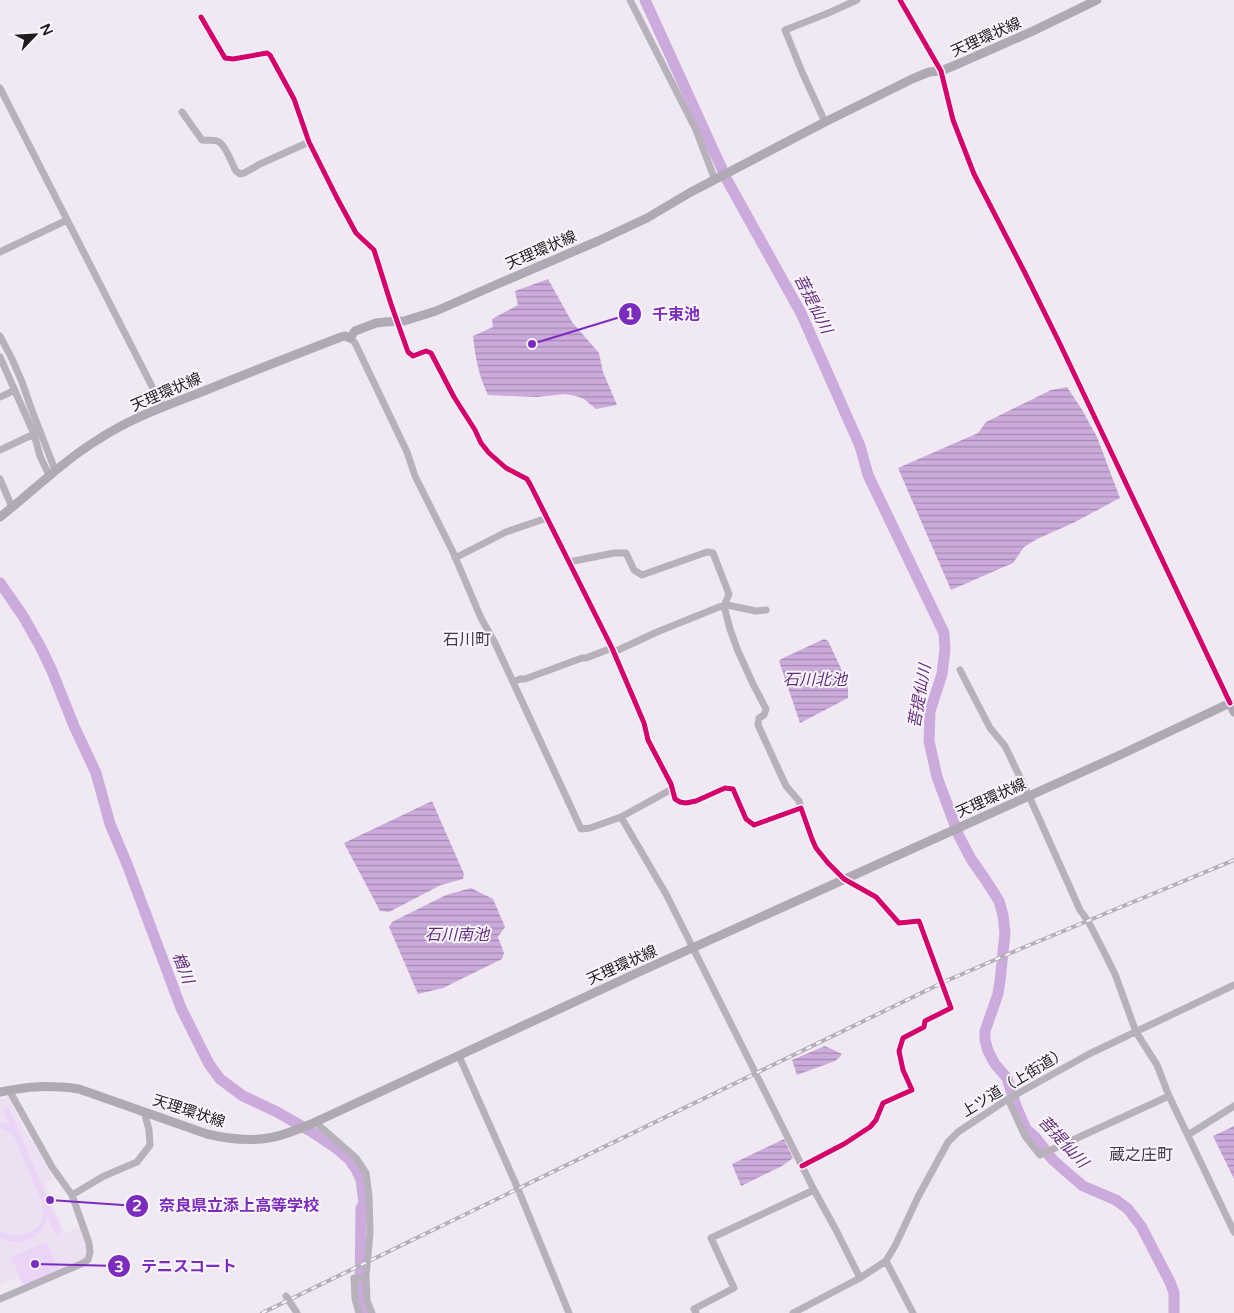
<svg xmlns="http://www.w3.org/2000/svg" width="1234" height="1313" font-family="'Varela Round','Noto Sans JP',sans-serif">
<style>
.built{fill:#ece0f2}
.pitch{fill:#ead5f6}
.water{fill:url(#water-rules)}
.lines{fill:none;stroke-linecap:round;stroke-linejoin:round}
.river{stroke:#cbabdb;stroke-width:11}
.minor{stroke:#b8b1bc;stroke-width:7}
.major{stroke:#b1a8b6;stroke-width:9}
.rail-casing{stroke:#b5afb8;stroke-width:4}
.rail{stroke:#faf5fd;stroke-width:2;stroke-dasharray:5.5;stroke-linecap:butt}
.cycleway-casing{stroke:#faf5fd;stroke-width:8}
.cycleway{stroke:#d6006c;stroke-width:5}
.labels{text-anchor:middle;dominant-baseline:central;stroke-width:4;stroke-linejoin:round;paint-order:stroke}
.street-label{font-size:15px;fill:#1f1b21;stroke:#faf5fd}
.water-label{font-size:16px;font-style:italic;fill:#632d7b;stroke:#faf5fd}
.neighbourhood-label{font-size:16px;fill:#453b4a;stroke:#faf5fd}
.leader{fill:none;stroke:#7b2cbf;stroke-width:2}
.callout-dot{fill:#7b2cbf;stroke:#faf5fd;stroke-width:2}
.mark-label{font-size:15px;text-anchor:middle;font-weight:bold;fill:#fff}
.callout-label{font-size:16px;text-anchor:middle;font-weight:bold;fill:#7b2cbf;stroke:#faf5fd;stroke-width:4;stroke-linejoin:round;paint-order:stroke}
</style>
<defs>
<pattern id="water-rules" width="6" height="5" patternUnits="userSpaceOnUse" patternTransform="scale(1.25)"><rect width="6" height="5" fill="#cbabdb"/><path d="M0 2.5h6" fill="none" stroke="#a48ab1"/></pattern>
</defs>
<rect width="100%" height="100%" fill="#f0e9f3"/>
<path class="built" d="M 10,1097 L 13,1103 L 12,1105 L 27,1134 L 34,1143 L 43,1162 L 53,1178 L 45,1183 L 65,1234 L 80,1227 L 86,1246 L 87,1254 L 84,1259 L 23,1288 L 18,1277 L 0,1285 L 0,1238 L 10,1242 L 45,1227 L 48,1217 L 9,1124 L 0,1121 L 0,1099 Z
M 0,1128 L 9,1133 L 15,1138 L 43,1205 L 43,1215 L 40,1222 L 33,1230 L 24,1235 L 17,1236 L 8,1235 L 0,1230 Z"/>
<path class="pitch" d="M 9,1108 L 62,1232 L 56,1235 L 48,1218 C 38,1240 24,1248 0,1238 L 0,1230 C 13,1239 32,1236 41,1222 C 43,1217 43,1210 43,1205 L 15,1138 L 9,1132 L 0,1128 L 0,1121 L 9,1124 L 3,1110 Z
M 47,1242 L 59,1271 L 24,1286 L 11,1257 Z"/>
<path class="water" d="M 548,279 L 572,322 L 599,353 L 603,372 L 617,405 L 596,409 L 584,399 L 576,396 L 565,394 L 537,397 L 488,395 C 479,377 475,356 473,336 L 493,327 L 492,319 L 518,305 L 515,291 Z
M 1067,387 L 1081,408 L 1097,437 L 1120,498 L 1073,523 L 1037,539 L 1024,547 L 1013,563 L 951,590 L 898,468 L 978,433 L 986,422 L 1051,390 Z
M 824,639 L 828,641 L 848,683 L 848,698 L 800,723 L 779,661 L 781,659 Z
M 432,801 L 464,874 L 463,879 L 441,885 L 389,912 L 380,911 L 344,843 Z
M 471,888 L 493,899 L 505,927 L 498,937 L 504,953 L 502,959 L 443,988 L 418,994 L 389,927 L 392,922 L 446,895 Z
M 825,1046 L 842,1054 L 840,1057 L 835,1061 L 797,1075 L 792,1060 Z
M 1234,1126 L 1234,1179 L 1213,1136 Z
M 784,1139 L 793,1158 L 782,1166 L 741,1186 L 732,1164 Z"/>
<g class="lines">
<path class="river" d="M 645,0 L 727,180 L 801,313 L 860,446 L 868,475 L 944,633 L 945,649 L 942,674 L 930,711 L 929,741 L 937,777 L 959,836 L 971,859 L 985,879 L 999,901 L 1003,915 L 1005,933 L 1000,981 L 998,994 L 985,1031 L 985,1040 L 988,1051 L 995,1064 L 1007,1078 L 1016,1106 L 1026,1129 L 1035,1137 L 1053,1160 L 1070,1175 L 1083,1186 L 1116,1200 L 1128,1209 L 1141,1226 L 1170,1282 L 1174,1293 L 1174,1313
M 0,583 L 23,616 L 40,646 L 52,671 L 74,726 L 96,773 L 110,824 L 127,864 L 181,1008 L 209,1064 L 220,1079 L 243,1096 L 277,1112 L 312,1132 L 336,1148 L 349,1159 L 356,1169 L 361,1180 L 364,1203 L 361,1208 L 360,1292 L 363,1308 L 365,1313"/>
<path class="minor" d="M 630,0 L 696,130 L 715,180
M 900,0 L 941,71 L 953,120 L 974,174 L 1025,273 L 1060,344 L 1230,703
M 201,17 L 225,58 L 233,59 L 267,53 L 270,55 L 294,99 L 309,142 L 337,198 L 356,233 L 374,250 L 391,304 L 408,352 L 413,356 L 426,351 L 431,353 L 454,397 L 475,430 L 481,443 L 489,453 L 506,468 L 527,479 L 531,486 L 612,648 L 644,723 L 648,740 L 671,784 L 675,799 L 680,802 L 686,803 L 696,801 L 725,788 L 733,789 L 746,819 L 754,825 L 801,808 L 812,839 L 816,848 L 828,863 L 844,879 L 876,897 L 899,923 L 919,921 L 951,1008 L 925,1021 L 924,1027 L 903,1038 L 899,1051 L 903,1070 L 912,1090 L 883,1103 L 876,1120 L 870,1127 L 844,1144 L 802,1166
M 0,88 L 163,408
M 182,112 L 202,140 C 207,141 214,139 219,142 C 226,146 232,164 236,171 L 240,174 L 244,173 L 260,164 L 309,142
M 825,122 L 802,72 L 785,30 L 826,14 L 857,0
M 0,252 L 67,220
M 0,336 L 12,359 L 22,382 L 31,408 L 40,431 L 55,470
M 350,338 L 355,343 L 407,452 L 415,476 L 453,552 L 481,618 L 495,643 L 581,829 L 590,828 L 621,817 L 666,894 L 814,1190 L 836,1230 L 860,1278
M 0,357 L 34,434 L 40,456 L 49,475
M 0,397 L 15,390
M 0,450 L 34,434
M 0,479 L 12,507
M 455,558 L 506,532 L 547,518
M 569,562 L 614,553 L 626,553 L 634,570 L 642,575 L 707,552 L 713,553 L 729,594 L 724,606 L 730,629 L 738,651 L 753,684 L 766,709 L 764,715 L 759,718 L 758,725 L 786,786 L 799,801 L 801,808
M 614,652 L 657,632 L 719,607 L 727,605 L 756,611 L 766,610
M 960,670 L 990,728 L 1005,746 L 1029,796 L 1080,910 L 1088,921 L 1101,946 L 1115,974 L 1136,1032 L 1157,1065 L 1169,1096 L 1234,1232
M 513,682 L 520,679 L 525,679 L 582,658 L 586,658 L 612,648
M 621,817 L 672,789
M 459,1056 L 518,1189 L 569,1313
M 1008,1099 L 1025,1136 L 1040,1155 L 1169,1096
M 315,1122 L 356,1158 L 366,1173 L 369,1196 L 370,1233 L 366,1276 L 367,1301 L 372,1313
M 1188,1135 L 1234,1106
M 72,1195 L 104,1176 L 137,1162 L 150,1145 L 149,1130 L 144,1111
M 886,1261 L 913,1313
M 286,1296 L 297,1313
M 0,1299 L 81,1264 L 88,1260 L 90,1252 L 89,1243 L 72,1195 L 52,1167 L 9,1090
M 359,1313 L 355,1299 L 354,1278 L 366,1278
M 696,1313 L 694,1309 L 734,1288 L 711,1238 L 814,1190
M 793,1313 L 860,1278 L 886,1261 L 896,1244 L 918,1197 L 948,1142 L 958,1132 L 1008,1099 L 1089,1054 L 1234,985"/>
<path class="major" d="M 0,517 C 33,491 63,461 99,439 C 129,419 165,406 199,393 C 246,374 294,355 341,337 L 345,336 L 350,338 L 355,331 L 376,323 L 385,322 L 404,321 L 436,311 L 493,286 L 598,241 L 647,218 L 691,192 L 825,122 L 912,79 L 929,72 L 941,71 L 958,64 L 1033,31 L 1097,0
M 0,1092 C 29,1086 49,1085 79,1089 L 207,1134 C 228,1139 252,1142 274,1137 C 287,1134 299,1129 311,1124 L 639,972 L 1122,754 L 1230,703 L 1234,712"/>
<defs>
<path id="rail" d="M 262,1313 L 946,981 L 1020,949 L 1234,860"/>
</defs>
<use href="#rail" class="rail-casing"/>
<use href="#rail" class="rail"/>
<defs>
<path id="cycleway" d="M 900,0 L 941,71 L 953,120 L 974,174 L 1025,273 L 1060,344 L 1230,703
M 201,17 L 225,58 L 233,59 L 267,53 L 270,55 L 294,99 L 309,142 L 337,198 L 356,233 L 374,250 L 391,304 L 408,352 L 413,356 L 426,351 L 431,353 L 454,397 L 475,430 L 481,443 L 489,453 L 506,468 L 527,479 L 531,486 L 612,648 L 644,723 L 648,740 L 671,784 L 675,799 L 680,802 L 686,803 L 696,801 L 725,788 L 733,789 L 746,819 L 754,825 L 801,808 L 812,839 L 816,848 L 828,863 L 844,879 L 876,897 L 899,923 L 919,921 L 951,1008 L 925,1021 L 924,1027 L 903,1038 L 899,1051 L 903,1070 L 912,1090 L 883,1103 L 876,1120 L 870,1127 L 844,1144 L 802,1166"/>
</defs>
<use href="#cycleway" class="cycleway-casing"/>
<use href="#cycleway" class="cycleway"/>
</g>
<g class="labels">
<g class="street-label">
<text transform="translate(986 37) rotate(-24)">天理環状線</text>
<text transform="translate(541 250) rotate(-23)">天理環状線</text>
<text transform="translate(166 392) rotate(-23)">天理環状線</text>
<text transform="translate(991 798) rotate(-24)">天理環状線</text>
<text transform="translate(622 965) rotate(-24)">天理環状線</text>
<text transform="translate(1014 1082) rotate(-31)">上ツ道（上街道）</text>
<text transform="translate(189 1111) rotate(18)">天理環状線</text>
</g>
<g class="water-label">
<text transform="translate(813 304) rotate(63)">菩提仙川</text>
<text x="815" y="680">石川北池</text>
<text transform="translate(920 696) rotate(-80)">菩提仙川</text>
<text x="457" y="935">石川南池</text>
<text transform="translate(183 968) rotate(69)">楢川</text>
<text transform="translate(1063 1142) rotate(47)">菩提仙川</text>
</g>
<g class="neighbourhood-label">
<text x="467" y="640">石川町</text>
<text x="1141" y="1155">蔵之庄町</text>
</g>
</g>
<path class="leader" d="M532 344L630 314M50 1200L137 1206M35 1264L119 1266"/>
<g class="callout-dot">
<circle cx="532" cy="344" r="5"/>
<circle cx="50" cy="1200" r="5"/>
<circle cx="35" cy="1264" r="5"/>
<circle cx="630" cy="314" r="12"/>
<circle cx="137" cy="1206" r="12"/>
<circle cx="119" cy="1266" r="12"/>
</g>
<g class="mark-label">
<text x="630" y="319">1</text>
<text x="137" y="1211">2</text>
<text x="119" y="1272">3</text>
</g>
<g class="callout-label">
<text x="676" y="320">千束池</text>
<text x="239" y="1211">奈良県立添上高等学校</text>
<text x="189" y="1272">テニスコート</text>
</g>
<g transform="translate(35 35) rotate(65)" stroke="#faf5fd" stroke-width="4" paint-order="stroke">
<path d="M0-4L9 19L0 12L-9 19Z" fill="#1f1b21"/>
<text y="-8" font-size="14" font-weight="bold" text-anchor="middle" fill="#1f1b21">N</text>
</g>
</svg>
